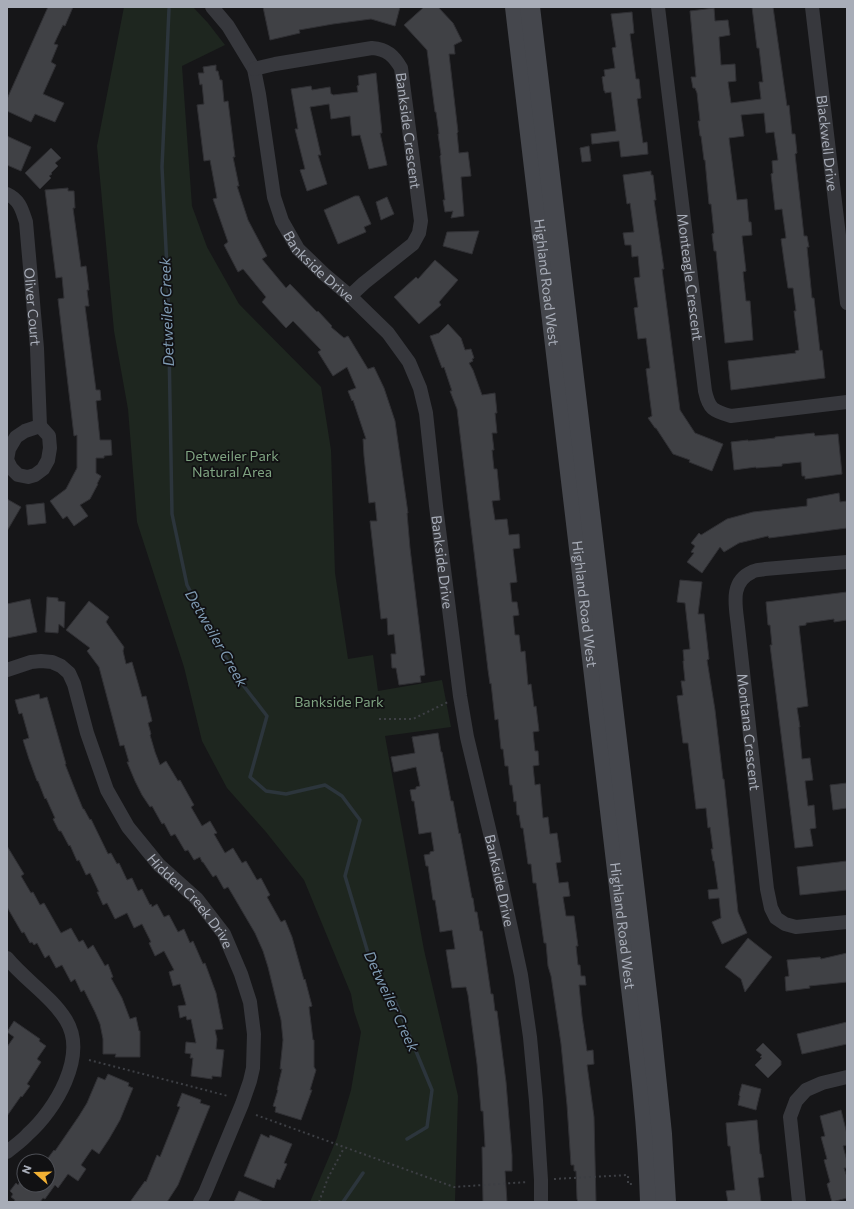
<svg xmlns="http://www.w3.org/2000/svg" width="854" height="1209" font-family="Commissioner,sans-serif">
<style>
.green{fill:#1e261f}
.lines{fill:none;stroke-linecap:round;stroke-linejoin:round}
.stream{stroke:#2c353c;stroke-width:3.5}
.building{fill:#404145;stroke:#303034}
.path{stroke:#3d3f44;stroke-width:2;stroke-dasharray:2 3;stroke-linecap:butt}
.street{stroke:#37383d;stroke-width:14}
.secondary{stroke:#45474d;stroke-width:20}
.labels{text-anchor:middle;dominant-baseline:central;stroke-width:3.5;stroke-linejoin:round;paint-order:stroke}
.street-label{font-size:14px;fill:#a8adb8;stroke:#111113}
.park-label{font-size:14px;fill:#7fa381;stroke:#111113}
.water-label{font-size:15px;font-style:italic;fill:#7f9bb3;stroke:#111113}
</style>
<rect width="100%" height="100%" fill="#161618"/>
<path class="green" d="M 124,7 L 193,7 L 208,23 L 225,45 L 182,66 L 192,206 L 207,247 L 239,304 L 321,387 L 331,450 L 335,573 L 348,659 L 373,655 L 378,691 L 442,680 L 451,727 L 385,736 L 424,950 L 458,1096 L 455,1202 L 310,1202 L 337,1138 L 351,1090 L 361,1032 L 354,1011 L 351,994 L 304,880 L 266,832 L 227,788 L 202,741 L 184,667 L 137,522 L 128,409 L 114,331 L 97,146 Z"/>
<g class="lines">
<path class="stream" d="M 169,9 L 162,167 L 168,289 L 172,514 L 187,585 L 236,676 L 267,716 L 250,777 L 266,791 L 286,794 L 325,785 L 342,796 L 360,820 L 345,876 L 371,963 L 396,1003 L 432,1090 L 427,1127 L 407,1139
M 343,1202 L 363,1173"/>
</g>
<path class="building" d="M 48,7 L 73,7 L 65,26 L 63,25 L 54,44 L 58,45 L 51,62 L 56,65 L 43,94 L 64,103 L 55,122 L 35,114 L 31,122 L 7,111 L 7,99 Z
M 263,7 L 400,7 L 395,26 L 371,19 L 333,24 L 299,30 L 300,33 L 270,40 Z
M 424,7 L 438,7 L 453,23 L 462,41 L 454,45 L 455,54 L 449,54 L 458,132 L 457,133 L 459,153 L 468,152 L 471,176 L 461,177 L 464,216 L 451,218 L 453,211 L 445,212 L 443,200 L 445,200 L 440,156 L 441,155 L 438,134 L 439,134 L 436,112 L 435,112 L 427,50 L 404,25 Z
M 752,7 L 773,7 L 787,106 L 789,105 L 792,134 L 795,134 L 797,153 L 795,154 L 804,236 L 807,236 L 809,247 L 807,247 L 812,298 L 814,298 L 820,351 L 822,350 L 825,378 L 731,390 L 728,361 L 796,353 L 795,351 L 799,350 L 794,311 L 796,311 L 793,288 L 788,288 L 784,261 L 781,239 L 786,238 L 782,209 L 775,210 L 771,174 L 773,173 L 772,161 L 778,160 L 774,132 L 766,133 L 764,113 L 741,115 L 744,136 L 729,138 L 737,200 L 747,199 L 749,222 L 751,222 L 752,235 L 742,236 L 746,271 L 743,272 L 746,301 L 750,301 L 753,340 L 725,343 L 716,251 L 714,251 L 712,234 L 714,233 L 711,204 L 709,204 L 705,160 L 704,160 L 701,136 L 700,136 L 698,121 L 700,121 L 697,93 L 695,88 L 693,88 L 691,77 L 696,77 L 690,11 L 714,8 L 715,21 L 728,20 L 730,35 L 719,37 L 721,65 L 735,64 L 736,81 L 728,82 L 731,103 L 761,99 L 759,82 L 763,82 L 759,48 L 757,48 Z
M 632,12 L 634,33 L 630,34 L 636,79 L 639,79 L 641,98 L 637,99 L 643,143 L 647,142 L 648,154 L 621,157 L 619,141 L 592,144 L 591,134 L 616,131 L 611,92 L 605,93 L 605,91 L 604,91 L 602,77 L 605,76 L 604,70 L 615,68 L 612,48 L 616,47 L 611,14 Z
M 216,65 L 216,71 L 218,71 L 220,80 L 222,80 L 224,102 L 228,101 L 235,157 L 233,157 L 239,186 L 237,186 L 248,220 L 267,256 L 262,259 L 286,288 L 290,284 L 317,312 L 318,311 L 332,326 L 331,327 L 344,338 L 348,336 L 368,369 L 374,367 L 384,388 L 395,421 L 408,513 L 407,513 L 410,548 L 425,675 L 420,676 L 421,682 L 399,685 L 396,668 L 392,668 L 391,654 L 396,654 L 394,634 L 388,635 L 387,618 L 381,619 L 370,521 L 377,521 L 375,502 L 369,503 L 364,456 L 363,439 L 366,439 L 353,400 L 352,401 L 348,391 L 356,388 L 347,367 L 333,376 L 318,352 L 321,350 L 293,321 L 286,328 L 262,302 L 266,297 L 243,269 L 238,272 L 224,245 L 228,242 L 213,199 L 217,198 L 210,160 L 204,161 L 197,105 L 204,104 L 202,84 L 200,85 L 198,73 L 204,73 L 203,67 Z
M 376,73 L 382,133 L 380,133 L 387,165 L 369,169 L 360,135 L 352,136 L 350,116 L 331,119 L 329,104 L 310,107 L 321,155 L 318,155 L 327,184 L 307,191 L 300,170 L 305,169 L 295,129 L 298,129 L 291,89 L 311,86 L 312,90 L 330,87 L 331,94 L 332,94 L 333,95 L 358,92 L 357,86 L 359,85 L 358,76 Z
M 7,136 L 31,147 L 21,171 L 7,165 Z
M 589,146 L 591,161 L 582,162 L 580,148 Z
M 51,148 L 61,158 L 55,163 L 58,166 L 51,173 L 52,174 L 49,176 L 51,178 L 40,189 L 25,173 Z
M 651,171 L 651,175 L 653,175 L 656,200 L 654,200 L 664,269 L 662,269 L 680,410 L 695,433 L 723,444 L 712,471 L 689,462 L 690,460 L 673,454 L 656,428 L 655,428 L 648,418 L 652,416 L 646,369 L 650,368 L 646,338 L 638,339 L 634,308 L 638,307 L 634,278 L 640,277 L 638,256 L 632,257 L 631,245 L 625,245 L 623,233 L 634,232 L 630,203 L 627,204 L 623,175 Z
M 68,188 L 68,191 L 74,191 L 75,208 L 73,208 L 81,267 L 86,266 L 89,290 L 87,290 L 89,306 L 85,306 L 96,390 L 100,390 L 101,400 L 96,401 L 100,440 L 111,440 L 112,455 L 104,456 L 104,458 L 96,458 L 96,473 L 101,476 L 97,484 L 98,484 L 90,499 L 80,505 L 88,516 L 74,526 L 67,516 L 63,519 L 50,501 L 66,489 L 77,468 L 77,435 L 74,436 L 58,299 L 64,298 L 62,277 L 56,278 L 45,190 Z
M 355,196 L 359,196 L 371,224 L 364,227 L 366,232 L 338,244 L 324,210 Z
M 387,197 L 394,214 L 381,220 L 376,202 Z
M 479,231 L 472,254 L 443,246 L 447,232 Z
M 435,260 L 458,280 L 439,302 L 441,305 L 419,324 L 394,297 L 416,277 L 418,279 Z
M 448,324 L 461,338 L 465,350 L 471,349 L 474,358 L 472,359 L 473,361 L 469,363 L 473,370 L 482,395 L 495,393 L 497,413 L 495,413 L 497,433 L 492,433 L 494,450 L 492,450 L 494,469 L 497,469 L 500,500 L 492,501 L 495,520 L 507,519 L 509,535 L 519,534 L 520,548 L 513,549 L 517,582 L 510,583 L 512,602 L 517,602 L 519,615 L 513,616 L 515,635 L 519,635 L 521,652 L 525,651 L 528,685 L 531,684 L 534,707 L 536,706 L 539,731 L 533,732 L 535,751 L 538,751 L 539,765 L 533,766 L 535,785 L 540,784 L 543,818 L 548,817 L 550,834 L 557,833 L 561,862 L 556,863 L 559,883 L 568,882 L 570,896 L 563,897 L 566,916 L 574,916 L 578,946 L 576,946 L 578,965 L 580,965 L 581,976 L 585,976 L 586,985 L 579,985 L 582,1016 L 587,1051 L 593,1050 L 594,1064 L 587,1065 L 594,1117 L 596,1202 L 578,1202 L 577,1199 L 576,1171 L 574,1171 L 574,1165 L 571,1165 L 567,1105 L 561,1044 L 551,976 L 548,966 L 546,943 L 544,943 L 536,883 L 533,883 L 531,864 L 528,864 L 523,828 L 521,828 L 519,815 L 517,815 L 516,801 L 514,802 L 512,785 L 510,785 L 508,766 L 505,766 L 503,749 L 501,749 L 498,719 L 495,720 L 491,683 L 490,684 L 488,670 L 457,409 L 450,391 L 452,391 L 444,367 L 442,368 L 430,336 L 439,333 Z
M 814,433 L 815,436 L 838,434 L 842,474 L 805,479 L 805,476 L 802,476 L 801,462 L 782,464 L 782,466 L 756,468 L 756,467 L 734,470 L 731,442 L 748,440 L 748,441 L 775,438 L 775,437 Z
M 839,493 L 840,502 L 847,501 L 847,528 L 769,538 L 768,536 L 739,543 L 724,552 L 720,547 L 702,573 L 687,562 L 694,553 L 691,552 L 695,546 L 691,543 L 699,533 L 701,535 L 727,519 L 753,512 L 807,506 L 807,499 Z
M 7,499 L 21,507 L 7,531 Z
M 44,503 L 46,523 L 28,525 L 26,505 Z
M 680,580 L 702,582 L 698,614 L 704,614 L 709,659 L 707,660 L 715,710 L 723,779 L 724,779 L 738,912 L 747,933 L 722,944 L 712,922 L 721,918 L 719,898 L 709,899 L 708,890 L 718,889 L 714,861 L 713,861 L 711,849 L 713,849 L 710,827 L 708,828 L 706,808 L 696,809 L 688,743 L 683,743 L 677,696 L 683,695 L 681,681 L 685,681 L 683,661 L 684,661 L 683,650 L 690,649 L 685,603 L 677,602 Z
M 847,592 L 847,620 L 834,622 L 834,619 L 806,623 L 806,625 L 799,626 L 808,706 L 797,708 L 800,727 L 799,727 L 802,759 L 810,758 L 813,780 L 805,781 L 808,806 L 814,805 L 816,828 L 810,829 L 813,846 L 795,848 L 770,645 L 772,645 L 770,625 L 768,625 L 766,602 Z
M 47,597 L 58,598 L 58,601 L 65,602 L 64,628 L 59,624 L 58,633 L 45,632 Z
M 30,599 L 37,632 L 7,638 L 7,604 Z
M 89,601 L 109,617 L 106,622 L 124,647 L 123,651 L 126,664 L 132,662 L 142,697 L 146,696 L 152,721 L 148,723 L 151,734 L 150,735 L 155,752 L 160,765 L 166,761 L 178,781 L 180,780 L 194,805 L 191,807 L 202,826 L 210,821 L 217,833 L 214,834 L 225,853 L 233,848 L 242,863 L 246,861 L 257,880 L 261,878 L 270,895 L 267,897 L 281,922 L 285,920 L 292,937 L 304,980 L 305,979 L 312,1006 L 309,1007 L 313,1040 L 314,1040 L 314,1067 L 316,1070 L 310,1090 L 312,1090 L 301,1120 L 275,1112 L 276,1107 L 273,1106 L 278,1090 L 277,1090 L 282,1069 L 280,1069 L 283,1040 L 281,1020 L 268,967 L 263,951 L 255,933 L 228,887 L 224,889 L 216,875 L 213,877 L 203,862 L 202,862 L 200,857 L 194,860 L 188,850 L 185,851 L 175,834 L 171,836 L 164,823 L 162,824 L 152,806 L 150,807 L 142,795 L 135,781 L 127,762 L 129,762 L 124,745 L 120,746 L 99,667 L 87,651 L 90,648 L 66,630 Z
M 39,694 L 40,699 L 47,697 L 66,764 L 65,764 L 74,787 L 83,809 L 84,809 L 90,820 L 91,819 L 108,854 L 111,853 L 117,864 L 119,863 L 127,880 L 132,878 L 138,891 L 142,889 L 150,905 L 151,904 L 152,907 L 157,904 L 164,917 L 169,915 L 178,932 L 184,929 L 190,943 L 193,941 L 203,964 L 205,963 L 216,993 L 223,1029 L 215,1030 L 217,1039 L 216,1049 L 224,1050 L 221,1077 L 212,1076 L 212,1079 L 191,1076 L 193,1058 L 190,1058 L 191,1054 L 185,1053 L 186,1042 L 196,1043 L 191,1019 L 187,1020 L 186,1016 L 180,1018 L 178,1006 L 186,1005 L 180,984 L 173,986 L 169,972 L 174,970 L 164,951 L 155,956 L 149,943 L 151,942 L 142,924 L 134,928 L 127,913 L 115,919 L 107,903 L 103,905 L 97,892 L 99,892 L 90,873 L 86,875 L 79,860 L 77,861 L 70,845 L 69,846 L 61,831 L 59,831 L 53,819 L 55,818 L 46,798 L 45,799 L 38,781 L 37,781 L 29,759 L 23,740 L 29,738 L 22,713 L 19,714 L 15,700 Z
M 438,733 L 441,752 L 442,752 L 451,801 L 453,801 L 459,834 L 460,833 L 472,898 L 473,898 L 475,912 L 477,912 L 480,931 L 482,931 L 491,994 L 493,994 L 495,1011 L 497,1011 L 506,1082 L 512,1155 L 512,1171 L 505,1171 L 507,1202 L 483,1202 L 482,1147 L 485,1147 L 483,1111 L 481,1111 L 477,1064 L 468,995 L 466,987 L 452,988 L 446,950 L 455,949 L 452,930 L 440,932 L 435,900 L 433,900 L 428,866 L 426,866 L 424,855 L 430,854 L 430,852 L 434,851 L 431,832 L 419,834 L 414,801 L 412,801 L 410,790 L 416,789 L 416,787 L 420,786 L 416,767 L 394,772 L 391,757 L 415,753 L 412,737 Z
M 847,783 L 847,808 L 833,810 L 830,785 Z
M 7,846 L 24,874 L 21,876 L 31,893 L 33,892 L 40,905 L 44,903 L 61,933 L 71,928 L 79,942 L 83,940 L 88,949 L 93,945 L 105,966 L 108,964 L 113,977 L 111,978 L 122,998 L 130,1019 L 136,1017 L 139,1031 L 140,1031 L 140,1057 L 115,1057 L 116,1054 L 103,1054 L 103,1039 L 100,1024 L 95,1012 L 84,990 L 81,992 L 75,979 L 71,982 L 62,965 L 56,968 L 49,955 L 45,958 L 37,943 L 34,945 L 32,942 L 30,943 L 24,932 L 22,933 L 7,907 Z
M 847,861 L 847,890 L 800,895 L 797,867 Z
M 748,938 L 772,957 L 745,992 L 741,979 L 725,967 Z
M 847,953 L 847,982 L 809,986 L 810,988 L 786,991 L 785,977 L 789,976 L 787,960 L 820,957 L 821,959 Z
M 14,1021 L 40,1039 L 39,1041 L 46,1046 L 37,1059 L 41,1062 L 27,1084 L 30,1086 L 22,1097 L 21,1096 L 7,1116 L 7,1047 L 14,1037 L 7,1032 Z
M 847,1022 L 847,1044 L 802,1054 L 797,1034 Z
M 763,1043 L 781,1061 L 781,1065 L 768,1078 L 755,1065 L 762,1058 L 760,1057 L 762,1055 L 756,1050 Z
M 108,1074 L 129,1083 L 128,1086 L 133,1088 L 120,1120 L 109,1139 L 99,1154 L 92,1149 L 81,1165 L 86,1169 L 78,1181 L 68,1174 L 58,1188 L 55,1185 L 45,1199 L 43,1198 L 40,1202 L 14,1202 L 15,1200 L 11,1197 L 13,1194 L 10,1191 L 16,1183 L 18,1185 L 24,1175 L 24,1187 L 25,1185 L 48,1185 L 48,1158 L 54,1150 L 55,1151 L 79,1116 L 87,1103 L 98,1077 L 105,1080 Z
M 742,1084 L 761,1089 L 756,1110 L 738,1105 L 740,1096 L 739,1095 Z
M 182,1093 L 201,1100 L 200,1103 L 210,1106 L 178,1185 L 167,1202 L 130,1202 L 145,1181 L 146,1182 L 157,1155 L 160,1157 L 180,1107 L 177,1106 Z
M 841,1110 L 847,1134 L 847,1145 L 843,1146 L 847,1161 L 847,1168 L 844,1168 L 847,1177 L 847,1198 L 832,1202 L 827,1184 L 830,1182 L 824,1160 L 827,1159 L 821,1137 L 825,1136 L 820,1116 Z
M 757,1120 L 760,1154 L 761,1154 L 764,1177 L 758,1178 L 761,1202 L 728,1202 L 726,1191 L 735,1190 L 730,1146 L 728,1146 L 726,1123 Z
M 261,1134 L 269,1138 L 270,1135 L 292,1144 L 284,1163 L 287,1164 L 280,1180 L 277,1179 L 274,1188 L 244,1176 Z
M 239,1191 L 264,1202 L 234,1202 Z"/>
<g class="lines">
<path class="path" d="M 379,719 L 413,719 L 448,702
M 89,1060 L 228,1096
M 256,1115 L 454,1187 L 528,1182
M 554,1179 L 628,1175 L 628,1184 L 633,1184
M 319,1202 L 328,1178 L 344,1148"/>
<g class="street">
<path id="s1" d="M 212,7 L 228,26 L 254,69 L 259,94 L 274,197 L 282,221 L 298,249 L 324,274 L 350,296 L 388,333 L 409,362 L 420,388 L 426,413 L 436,506 L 460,696 L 467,737 L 495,854 L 521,975 L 530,1037 L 536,1101 L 541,1180 L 541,1202"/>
<path id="s2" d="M 658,7 L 705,391 C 709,409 713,411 731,416 L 847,402"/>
<path id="s3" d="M 812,7 L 847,303"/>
<path id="s4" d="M 254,69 L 275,64 L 372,48 C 387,49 394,56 401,68 L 421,221 L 419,233 L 413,244 L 364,283 L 350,296"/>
<path id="s5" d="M 7,194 C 20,200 22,210 26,222 L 37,348 L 40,426 L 49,436 L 50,448 L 48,460 L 43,469 L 35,475 L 28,477 L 18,475 L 11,468 L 7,460 L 9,449 L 16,437 L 25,431 L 40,426"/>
<path id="s6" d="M 847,562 L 765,569 C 761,570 755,570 752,572 C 729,582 736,607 738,627 L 767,889 L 771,908 L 776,918 L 785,924 L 796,927 L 847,922"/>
<path id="s7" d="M 7,670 L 31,662 L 41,661 L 52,662 L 61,666 L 69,673 L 74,684 L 87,733 L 107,790 L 128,827 L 159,865 L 197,899 L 224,934 L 241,974 L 250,1002 L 254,1034 L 253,1068 L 250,1081 L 242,1104 L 205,1193 L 200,1202"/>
<path d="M 7,958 C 25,980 51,996 66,1020 C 88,1056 55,1110 28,1134 C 22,1141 14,1146 7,1152"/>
<path d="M 799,1202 L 790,1117 L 796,1101 L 806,1090 L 822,1083 L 847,1077"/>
</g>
<g class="secondary">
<path id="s8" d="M 515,7 L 630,980 C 639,1054 648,1128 650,1202"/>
<path d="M 530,7 L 651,1027 L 662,1134 L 666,1202"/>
</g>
</g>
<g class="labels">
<g class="street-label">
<text stroke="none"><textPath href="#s4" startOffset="220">Bankside Crescent</textPath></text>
<text stroke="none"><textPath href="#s3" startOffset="137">Blackwell Drive</textPath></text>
<text stroke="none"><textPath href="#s1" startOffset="289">Bankside Drive</textPath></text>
<text stroke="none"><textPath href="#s2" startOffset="272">Monteagle Crescent</textPath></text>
<text stroke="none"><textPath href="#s8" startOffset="277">Highland Road West</textPath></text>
<text stroke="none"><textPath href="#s5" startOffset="120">Oliver Court</textPath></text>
<text stroke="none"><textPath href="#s1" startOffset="625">Bankside Drive</textPath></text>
<text stroke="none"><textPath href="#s8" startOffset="601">Highland Road West</textPath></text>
<text stroke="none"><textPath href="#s6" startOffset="263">Montana Crescent</textPath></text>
<text stroke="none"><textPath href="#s1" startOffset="949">Bankside Drive</textPath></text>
<text stroke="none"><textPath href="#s7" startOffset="330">Hidden Creek Drive</textPath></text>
<text stroke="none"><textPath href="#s8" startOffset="925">Highland Road West</textPath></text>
</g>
<g class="park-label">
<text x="232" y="455">Detweiler Park<tspan x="232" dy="16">Natural Area</tspan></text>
<text x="339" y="701">Bankside Park</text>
</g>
<g class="water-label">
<text transform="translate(166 312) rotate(-92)">Detweiler Creek</text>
<text transform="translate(217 638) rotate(60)">Detweiler Creek</text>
<text transform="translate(392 1001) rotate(65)">Detweiler Creek</text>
</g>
</g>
<rect width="854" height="1209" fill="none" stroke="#a8adb8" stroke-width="16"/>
<g transform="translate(36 1173) rotate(290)"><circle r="19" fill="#111113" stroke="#4d4f55"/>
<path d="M0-3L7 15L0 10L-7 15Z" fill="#f2b134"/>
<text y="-6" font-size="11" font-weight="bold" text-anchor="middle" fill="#a8adb8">N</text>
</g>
</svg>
